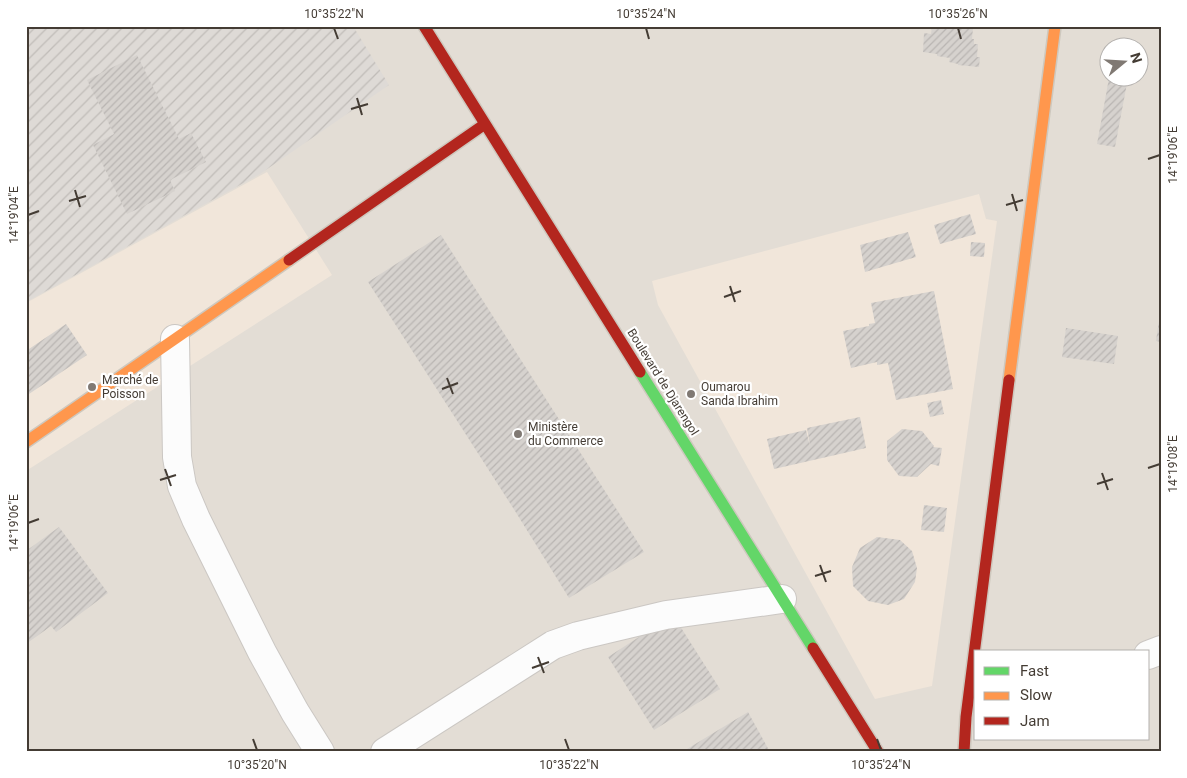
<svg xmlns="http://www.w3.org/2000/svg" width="1187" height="778" font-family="Roboto,sans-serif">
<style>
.residential{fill:#e3ddd5;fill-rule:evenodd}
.commercial{fill:#f1e6da}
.industrial{fill:url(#industrial-furrows)}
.building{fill:url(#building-hatch)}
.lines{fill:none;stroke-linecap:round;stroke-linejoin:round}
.street-casing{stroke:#cbc7c3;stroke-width:30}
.fast-casing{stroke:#cec8be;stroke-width:14}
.slow-casing{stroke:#cec8be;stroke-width:14}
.jam-casing{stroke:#cec8be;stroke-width:14}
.street{stroke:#fcfcfc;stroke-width:28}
.fast{stroke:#63d668;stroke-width:11}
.slow{stroke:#ff974d;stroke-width:11}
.jam{stroke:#b3261e;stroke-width:11}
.ticks{fill:none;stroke:#443c34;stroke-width:2}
.poi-dot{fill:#807973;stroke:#fff;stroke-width:2}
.labels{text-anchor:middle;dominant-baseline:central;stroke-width:4.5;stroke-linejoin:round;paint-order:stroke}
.poi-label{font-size:12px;fill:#443c34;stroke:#fff;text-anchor:start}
.street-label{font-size:12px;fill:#443c34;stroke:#fff}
.neatline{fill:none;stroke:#443c34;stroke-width:2}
.ticks-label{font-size:12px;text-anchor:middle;fill:#443c34}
</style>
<defs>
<pattern id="industrial-furrows" width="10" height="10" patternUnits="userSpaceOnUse" patternTransform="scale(1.25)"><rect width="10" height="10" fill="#dedad6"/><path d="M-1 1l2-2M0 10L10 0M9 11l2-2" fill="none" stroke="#c0bcb8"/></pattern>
<pattern id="building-hatch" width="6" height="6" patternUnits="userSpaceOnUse" patternTransform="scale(1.25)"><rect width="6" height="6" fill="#d6d2ce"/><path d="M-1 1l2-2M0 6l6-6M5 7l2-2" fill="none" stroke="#b9b5b2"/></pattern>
</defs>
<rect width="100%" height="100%" fill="#eeebe8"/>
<path class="residential" d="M 26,26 L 1161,26 L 1161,752 L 26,752 ZM 1110,48 L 1140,48 L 1140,78 L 1110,78 ZM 976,652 L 1148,652 L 1148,739 L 976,739 Z"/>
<path class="commercial" d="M 267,172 L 332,275 L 26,471 L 26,303 Z
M 979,194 L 986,219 L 997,221 L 932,686 L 875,699 L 658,305 L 652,281 Z"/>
<path class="industrial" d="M 26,26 L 353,26 L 389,85 L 260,174 L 26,302 Z"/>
<path class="building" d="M 932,26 L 973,28 L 972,39 L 974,39 L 974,44 L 978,44 L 977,57 L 980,57 L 979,67 L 958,65 L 958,64 L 949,62 L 950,58 L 937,56 L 937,54 L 923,52 L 924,33 L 931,34 Z
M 137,55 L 179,139 L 191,133 L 206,162 L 170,180 L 175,191 L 127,214 L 93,145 L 114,134 L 87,80 Z
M 1109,78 L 1128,78 L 1115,147 L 1097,144 Z
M 970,214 L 976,234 L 940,244 L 934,225 Z
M 908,232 L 916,257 L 865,272 L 860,245 Z
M 441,235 L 644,552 L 569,598 L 515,511 L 368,282 Z
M 971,242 L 985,243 L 984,257 L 970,256 Z
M 934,291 L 953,389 L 896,400 L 888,363 L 877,365 L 877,362 L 851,368 L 843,331 L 869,326 L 869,324 L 875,323 L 871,303 Z
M 1160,314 L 1161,314 L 1161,342 L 1156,341 Z
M 66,324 L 87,355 L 26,396 L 26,351 Z
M 1066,328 L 1118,336 L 1114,364 L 1062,357 Z
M 941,400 L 944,414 L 930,417 L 927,403 Z
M 860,417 L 866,448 L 774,469 L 767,439 L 806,430 L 810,446 L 807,428 Z
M 902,429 L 922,431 L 934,446 L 933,447 L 942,448 L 939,466 L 931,464 L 917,477 L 899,476 L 887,460 L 887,441 Z
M 924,505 L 947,508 L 944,532 L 921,530 Z
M 59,527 L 108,593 L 56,632 L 51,626 L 26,644 L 26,551 Z
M 877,537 L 900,540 L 912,551 L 917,568 L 915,582 L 904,599 L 888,605 L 868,601 L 853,586 L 852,567 L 860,548 Z
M 673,615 L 720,689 L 654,730 L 608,657 Z
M 748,712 L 770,752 L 689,752 L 687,749 Z"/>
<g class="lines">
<defs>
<path id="street" d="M 175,339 L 177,457 L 182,486 L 196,519 L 262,652 L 295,712 L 320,752
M 1148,655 L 1161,650
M 385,752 L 553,645 L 578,636 L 666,615 L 782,599"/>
<path id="fast" d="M 640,372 L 813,648"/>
<path id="slow" d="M 1009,380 L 1055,26
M 26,442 L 289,260"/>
<path id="jam" d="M 424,26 L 640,372
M 289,260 L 485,124
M 813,648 L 878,752
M 964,752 L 966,717 L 1009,380"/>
</defs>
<use href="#street" class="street-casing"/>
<use href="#fast" class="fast-casing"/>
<use href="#slow" class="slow-casing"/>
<use href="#jam" class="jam-casing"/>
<use href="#street" class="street"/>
<use href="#fast" class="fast"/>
<use href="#slow" class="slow"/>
<use href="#jam" class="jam"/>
</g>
<path class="ticks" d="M 334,28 L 338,39M 646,28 L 649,39M 958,28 L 961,39M 357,98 L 362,115M 351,109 L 368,104M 1148,159 L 1160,155M 75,190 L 80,207M 1012,194 L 1017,211M 69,201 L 86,196M 1006,205 L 1023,200M 28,215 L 39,211M 730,286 L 735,302M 724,297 L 741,291M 447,378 L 453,394M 442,389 L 458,383M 1148,468 L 1160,464M 165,469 L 171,486M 1102,473 L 1108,490M 160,480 L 176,475M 1097,484 L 1113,479M 28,523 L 39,519M 820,565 L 826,582M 815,576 L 831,571M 538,657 L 544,673M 532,668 L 549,662M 253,739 L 257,750M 565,739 L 569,750M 877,739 L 881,750"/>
<g class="poi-dot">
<circle cx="92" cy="387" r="5"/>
<circle cx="691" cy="394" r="5"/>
<circle cx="518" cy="434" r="5"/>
</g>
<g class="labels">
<g class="poi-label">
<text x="102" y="380">Marché de<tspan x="102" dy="14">Poisson</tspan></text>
<text x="701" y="387">Oumarou<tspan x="701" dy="14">Sanda Ibrahim</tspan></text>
<text x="528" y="427">Ministère<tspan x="528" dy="14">du Commerce</tspan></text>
</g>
<g class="street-label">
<text transform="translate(663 382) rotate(58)">Boulevard de Djarengol</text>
</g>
</g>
<rect width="1187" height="778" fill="none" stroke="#ffffff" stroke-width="55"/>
<rect x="974" y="650" width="175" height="90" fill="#ffffff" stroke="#b4b1ae"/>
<rect x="984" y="667" width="25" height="8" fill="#63d668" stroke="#b4b1ae"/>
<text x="1020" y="676" font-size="15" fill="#443c34">Fast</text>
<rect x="984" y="692" width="25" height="8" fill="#ff974d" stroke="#b4b1ae"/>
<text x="1020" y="700" font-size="15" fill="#443c34">Slow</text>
<rect x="984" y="717" width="25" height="8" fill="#b3261e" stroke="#b4b1ae"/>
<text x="1020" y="726" font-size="15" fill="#443c34">Jam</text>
<g transform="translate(1124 62) rotate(72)"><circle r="24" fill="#ffffff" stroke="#b4b1ae"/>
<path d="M0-4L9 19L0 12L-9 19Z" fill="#807973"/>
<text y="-8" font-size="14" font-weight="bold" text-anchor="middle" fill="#443c34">N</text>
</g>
<rect x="28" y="28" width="1132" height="722" class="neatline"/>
<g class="ticks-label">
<text x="334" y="18">10°35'22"N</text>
<text x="646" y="18">10°35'24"N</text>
<text x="958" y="18">10°35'26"N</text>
<text transform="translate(1173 155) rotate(-90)" y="4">14°19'06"E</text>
<text transform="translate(14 215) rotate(-90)" y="4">14°19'04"E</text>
<text transform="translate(1173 464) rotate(-90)" y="4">14°19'08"E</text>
<text transform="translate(14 523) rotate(-90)" y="4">14°19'06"E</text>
<text x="257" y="769">10°35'20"N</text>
<text x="569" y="769">10°35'22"N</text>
<text x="881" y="769">10°35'24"N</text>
</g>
</svg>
